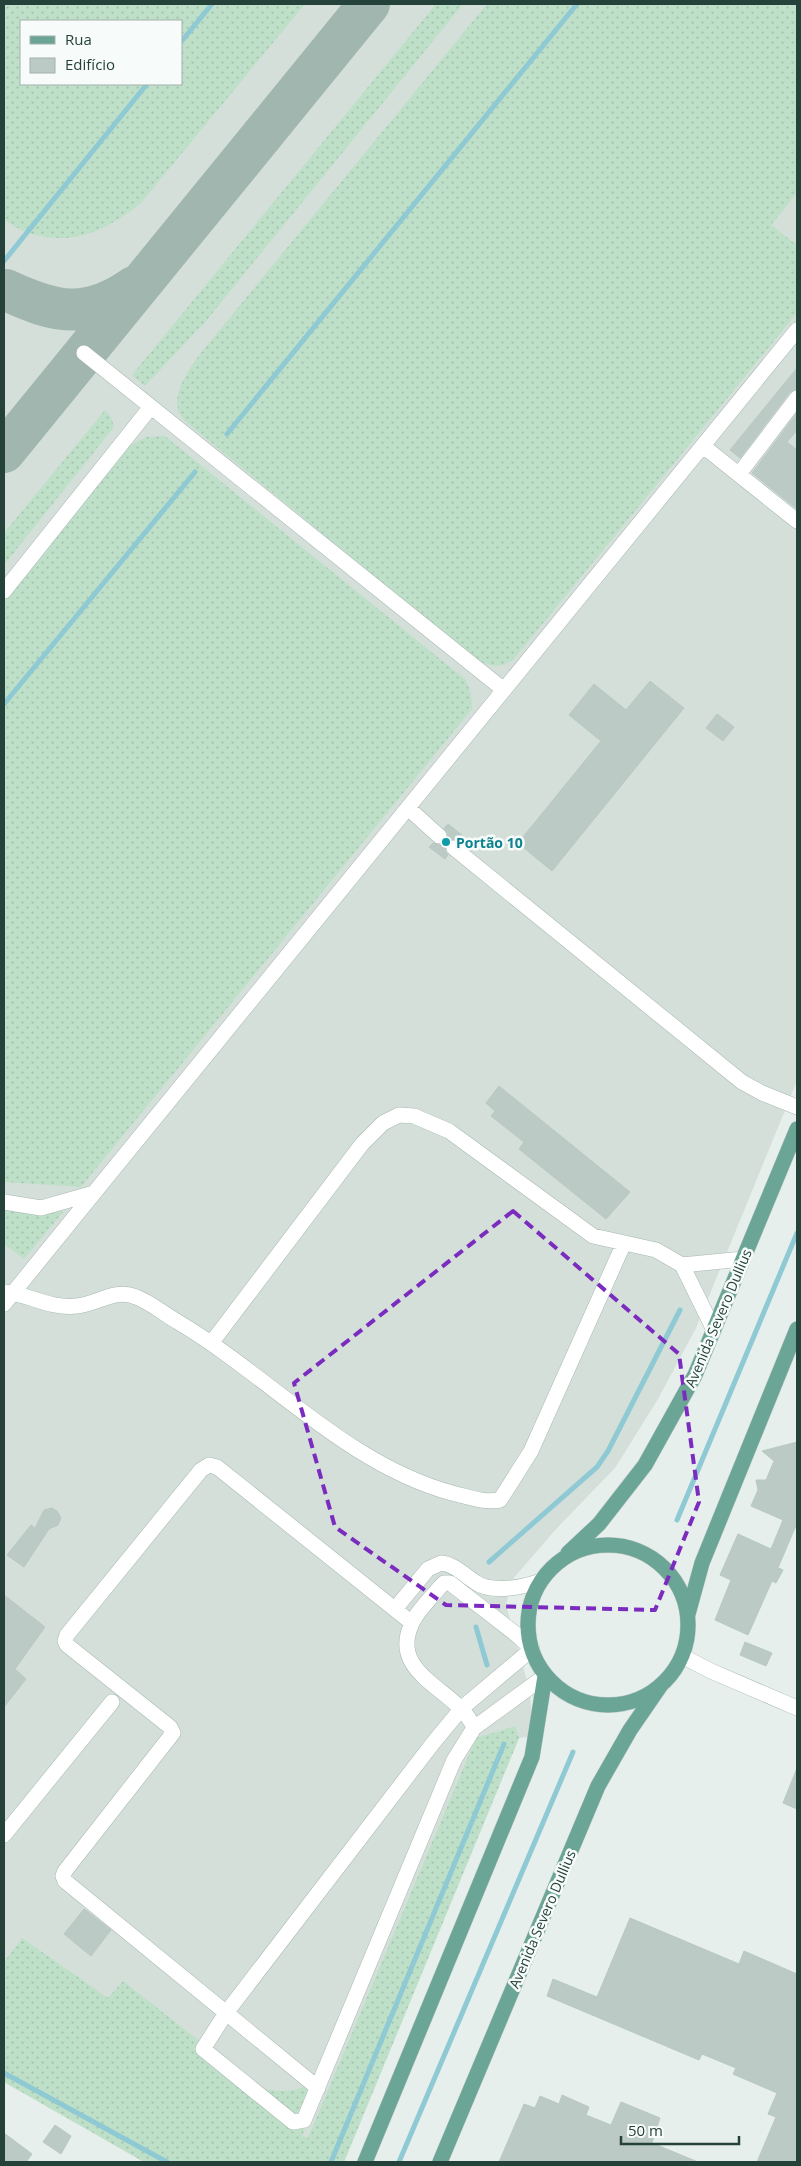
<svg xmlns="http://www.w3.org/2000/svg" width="801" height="2166" font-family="'Open Sans',sans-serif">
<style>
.built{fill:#d4dfda;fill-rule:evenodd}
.grass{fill:url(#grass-dots);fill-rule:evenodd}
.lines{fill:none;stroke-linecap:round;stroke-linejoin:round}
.stream{stroke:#8ec9d4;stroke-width:5}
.taxiway{stroke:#a2b6b0;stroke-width:42}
.building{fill:#bbcac4;stroke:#b8c9c2}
.minor-casing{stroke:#a8b8b2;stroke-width:16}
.major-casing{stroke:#c2cac8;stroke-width:16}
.minor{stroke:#fff;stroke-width:15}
.major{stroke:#6aa596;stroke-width:15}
.marked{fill:none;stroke:#7b2cbf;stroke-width:4;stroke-dasharray:10 6;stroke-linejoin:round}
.culture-dot{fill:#0f9aa8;stroke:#f7fbf9;stroke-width:2}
.labels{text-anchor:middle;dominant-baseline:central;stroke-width:5;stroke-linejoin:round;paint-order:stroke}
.culture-label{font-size:14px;font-weight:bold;fill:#0d838f;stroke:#f7fbf9;text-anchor:start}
.street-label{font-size:14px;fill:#24423a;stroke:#f7fbf9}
</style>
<defs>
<pattern id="grass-dots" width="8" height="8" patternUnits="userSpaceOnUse" patternTransform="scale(1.25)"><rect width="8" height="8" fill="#bfe0c8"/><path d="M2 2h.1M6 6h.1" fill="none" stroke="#a4c1ad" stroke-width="1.8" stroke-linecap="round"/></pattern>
</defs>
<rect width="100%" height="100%" fill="#e6efeb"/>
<path class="built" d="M 4,4 L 797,4 L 797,1081 L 696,1328 L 658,1399 L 615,1468 L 557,1528 L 512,1580 L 506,1605 L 529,1688 L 532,1716 L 529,1737 L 519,1738 L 344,2162 L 144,2162 L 4,2082 ZM 21,21 L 181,21 L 181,84 L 21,84 Z"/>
<path class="grass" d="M 4,4 L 305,4 L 140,204 C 106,230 76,246 32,234 C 22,232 12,224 4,220 ZM 21,21 L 181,21 L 181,84 L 21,84 Z
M 436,4 L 463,4 L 206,321 L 145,386 L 132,375 Z
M 487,4 L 797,4 L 797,193 L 771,225 L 797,245 L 797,313 L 513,660 C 499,668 492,667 477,660 L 192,427 C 189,424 183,420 181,416 C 165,391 203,351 218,332 Z
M 105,410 L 111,417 L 114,427 L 4,565 L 4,533 Z
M 165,436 L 466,680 L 471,694 L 472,709 L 81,1187 L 4,1182 L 4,601 L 126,447 L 147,437 Z
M 4,1208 C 26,1217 41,1207 63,1212 L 24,1259 L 4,1244 Z
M 515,1726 L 519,1738 L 344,2162 L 144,2162 L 4,2082 L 4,1962 L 22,1938 L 108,1998 L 123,1981 L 258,2087 C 291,2096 302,2090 329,2071 L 302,2136 L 308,2138 L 476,1738 Z"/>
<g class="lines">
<path class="stream" d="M 181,42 L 212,4
M 4,261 L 147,84
M 227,434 L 577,4
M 4,704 L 195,472
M 677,1520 L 797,1233
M 489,1562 L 597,1467 L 608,1451 L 680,1310
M 476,1627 L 487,1665
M 4,2073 L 167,2162
M 331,2162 L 504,1744
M 399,2162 L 573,1752"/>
<path class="taxiway" d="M 6,290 C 55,313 87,320 134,287
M 4,452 L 369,4"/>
</g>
<path class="building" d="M 797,368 L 797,389 L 790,392 L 740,458 L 730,450 Z
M 797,413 L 797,430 L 787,442 L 797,450 L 797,509 L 752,473 Z
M 650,681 L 684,708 L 552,871 L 518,843 L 601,741 L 569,715 L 594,684 L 626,710 Z
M 717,714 L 734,727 L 723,741 L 706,728 Z
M 448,824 L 463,836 L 460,841 L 451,839 L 446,842 L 445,851 L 448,855 L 445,859 L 429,847 L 433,843 L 441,845 L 446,842 L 448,834 L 444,828 Z
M 499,1086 L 630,1192 L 606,1219 L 519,1149 L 524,1142 L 491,1116 L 495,1111 L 486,1103 Z
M 797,1442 L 797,1523 L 778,1568 L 783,1570 L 776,1583 L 772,1581 L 748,1635 L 715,1620 L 731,1580 L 720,1575 L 738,1534 L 771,1549 L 783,1520 L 751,1506 L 758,1490 L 756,1480 L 766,1480 L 774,1461 L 762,1451 Z
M 52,1508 L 57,1511 L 61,1518 L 58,1525 L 49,1529 L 24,1567 L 7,1555 L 31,1525 L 35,1528 L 44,1510 Z
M 4,1595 L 45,1627 L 15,1669 L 26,1679 L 4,1707 Z
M 745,1642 L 772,1653 L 766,1666 L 740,1655 Z
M 797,1768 L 797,1809 L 783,1803 Z
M 84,1909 L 111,1930 L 91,1956 L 64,1934 Z
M 630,1918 L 739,1964 L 744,1951 L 797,1974 L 797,2162 L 757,2162 L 776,2117 L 768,2114 L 777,2093 L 733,2074 L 736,2068 L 702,2054 L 699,2060 L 547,1996 L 553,1979 L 597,1997 Z
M 562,2095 L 589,2107 L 586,2115 L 611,2125 L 621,2102 L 660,2118 L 652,2143 L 698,2162 L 499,2162 L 524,2104 L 535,2108 L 540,2096 L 559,2104 Z
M 55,2125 L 71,2136 L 61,2154 L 43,2142 Z
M 4,2133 L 32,2154 L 26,2162 L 4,2162 Z"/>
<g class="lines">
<defs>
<path id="minor" d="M 84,353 L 504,690
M 703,446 L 797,521
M 739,474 L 797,398
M 4,591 L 150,408
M 408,808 L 439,836
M 454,848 L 742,1082 L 762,1093 L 797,1107
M 4,1202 L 41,1208 L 94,1193 L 797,330
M 682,1265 L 743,1259
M 4,1292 C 29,1294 49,1309 77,1306 C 97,1304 115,1288 136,1297 C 150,1302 164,1314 178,1322 C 269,1376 348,1465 452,1493 C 469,1497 483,1503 500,1500 L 531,1451 L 624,1243
M 4,1304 L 94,1193
M 212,1342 L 362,1144 L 383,1123 L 399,1115 L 414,1116 L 449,1131 L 593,1236 L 656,1250 L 682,1265 L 714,1330
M 395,1609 L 428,1569 L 441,1563 C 454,1564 464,1575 475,1582 C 492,1594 523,1587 541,1581
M 682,1656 L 711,1671 L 797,1708
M 474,1728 L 545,1676
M 4,1835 L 112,1702
M 203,2049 L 293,2122 L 304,2120 L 454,1760 L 474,1728 C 459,1689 387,1676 412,1623 C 418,1610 431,1598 440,1587 L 444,1583 L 450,1583 L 517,1635 L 532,1649 L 462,1708 L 433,1743 L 226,2013 L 203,2049
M 318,2088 L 65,1881 L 63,1876 L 65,1871 L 173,1733 L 170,1727 L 67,1645 L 65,1641 L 67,1635 L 201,1470 L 209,1465 L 217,1467 L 412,1623"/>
<path id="major" d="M528 1625a80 80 0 1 1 160 0a80 80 0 1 1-160 0Z
M 568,1553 L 599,1524 L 645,1465 L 695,1375 L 797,1129
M 688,1614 L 702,1563 L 797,1329
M 365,2162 L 532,1757 L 545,1676
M 440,2162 L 598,1786 L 630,1730 L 661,1685"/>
</defs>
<use href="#minor" class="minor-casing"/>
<use href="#major" class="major-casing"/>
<use href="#minor" class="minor"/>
<use href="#major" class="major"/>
</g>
<path class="marked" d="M 513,1211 L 679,1354 L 699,1502 L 655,1610 L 446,1605 L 335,1527 L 294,1383 Z"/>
<circle class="culture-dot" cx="446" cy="842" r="5"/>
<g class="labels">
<g class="culture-label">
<text x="456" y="842">Portão 10</text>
</g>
<g class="street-label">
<text transform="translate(718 1318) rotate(-67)">Avenida Severo Dullius</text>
<text transform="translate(542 1919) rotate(-67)">Avenida Severo Dullius</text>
</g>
</g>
<rect width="801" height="2166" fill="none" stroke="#24423a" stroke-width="10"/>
<rect x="20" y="20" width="162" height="65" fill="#f7fbf9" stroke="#a3b1ad"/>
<rect x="30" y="36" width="25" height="8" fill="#6aa596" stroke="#a3b1ad"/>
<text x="65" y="45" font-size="15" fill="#24423a">Rua</text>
<rect x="30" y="58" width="25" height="15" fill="#bbcac4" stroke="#a3b1ad"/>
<text x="65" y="70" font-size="15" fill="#24423a">Edifício</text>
<path d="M621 2136v8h118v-8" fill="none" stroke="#24423a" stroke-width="2.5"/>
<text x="628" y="2136" font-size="15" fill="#24423a" stroke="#f7fbf9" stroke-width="4" paint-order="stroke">50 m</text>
</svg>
